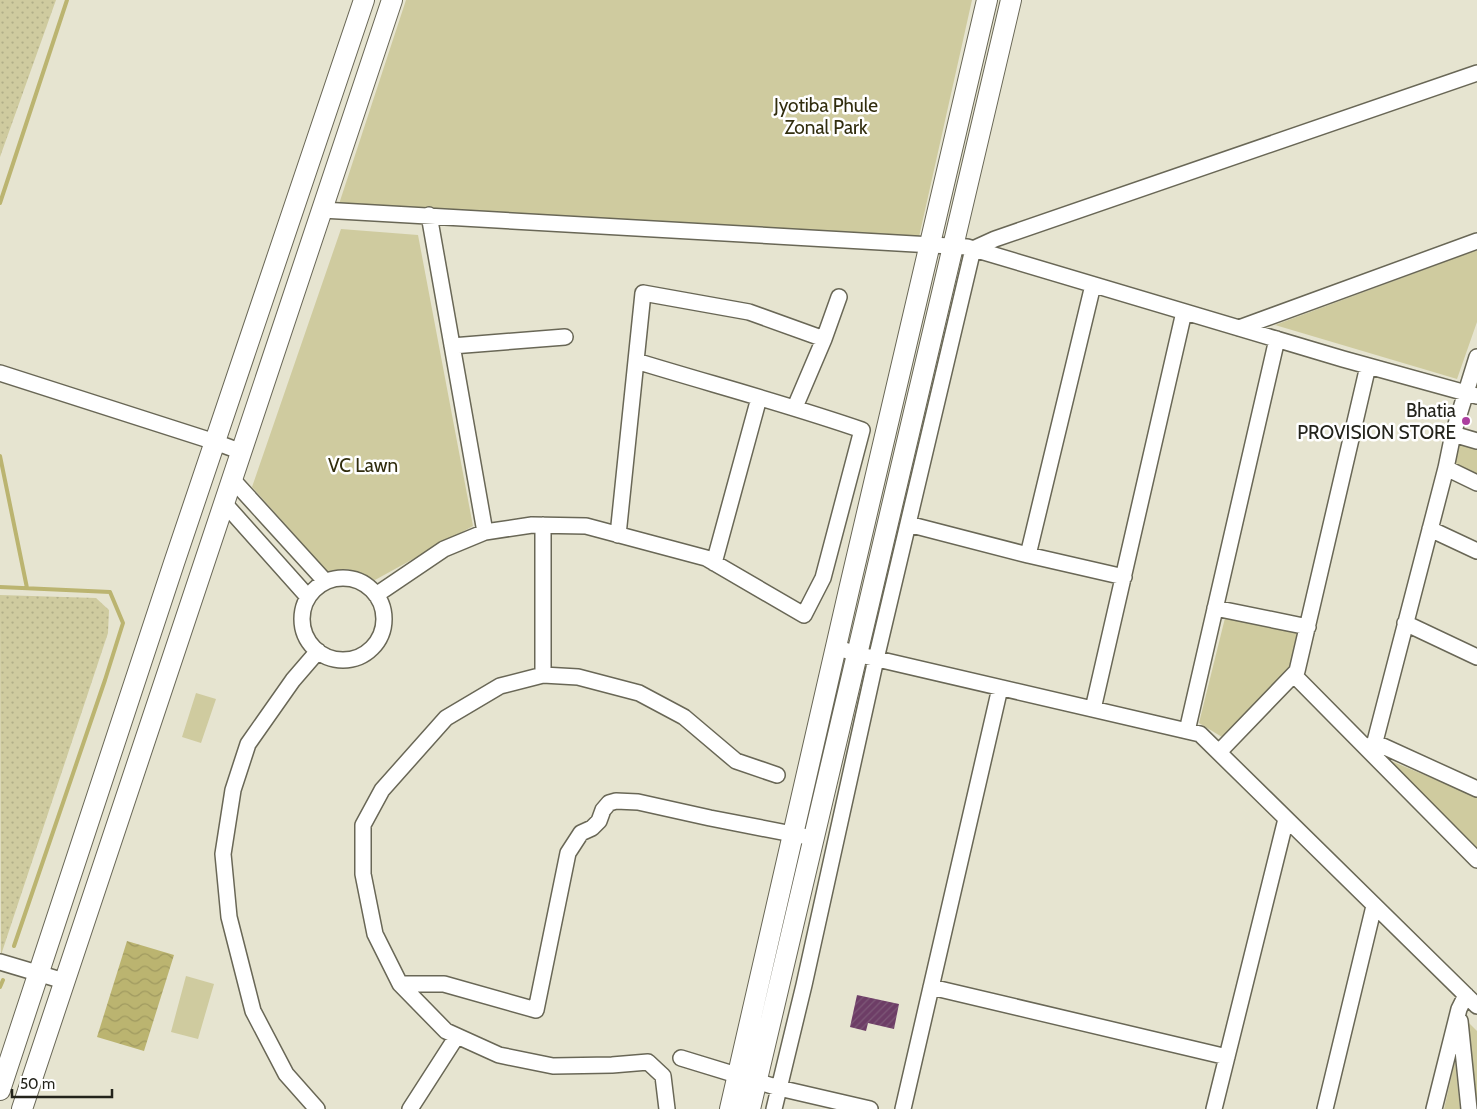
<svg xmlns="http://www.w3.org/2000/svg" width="1477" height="1109" font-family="Cabin,sans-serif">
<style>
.grass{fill:url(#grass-dots)}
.park{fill:#cfcb9f}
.water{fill:url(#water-waves)}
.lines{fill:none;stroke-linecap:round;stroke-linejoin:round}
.stream{stroke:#bbb470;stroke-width:4}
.building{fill:url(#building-hatch)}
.street-casing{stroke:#696756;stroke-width:18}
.secondary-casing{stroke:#696756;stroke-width:22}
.street{stroke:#fff;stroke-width:15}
.secondary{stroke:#fff;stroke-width:20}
.poi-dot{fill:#ac3f9f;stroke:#fff;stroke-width:2}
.labels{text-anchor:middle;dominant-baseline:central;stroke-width:5;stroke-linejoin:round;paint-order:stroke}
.park-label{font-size:19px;fill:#312d0e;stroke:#fff}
.poi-label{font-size:19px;fill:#23231b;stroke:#fff;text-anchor:end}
</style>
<defs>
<pattern id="grass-dots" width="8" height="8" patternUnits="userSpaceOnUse" patternTransform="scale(1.25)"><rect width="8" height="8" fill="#cfcb9f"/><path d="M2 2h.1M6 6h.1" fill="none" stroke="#b1ae88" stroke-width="1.8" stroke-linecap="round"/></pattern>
<pattern id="water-waves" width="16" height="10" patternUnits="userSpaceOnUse" patternTransform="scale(1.25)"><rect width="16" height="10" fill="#bbb470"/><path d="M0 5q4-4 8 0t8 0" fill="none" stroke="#a09a60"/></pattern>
<pattern id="building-hatch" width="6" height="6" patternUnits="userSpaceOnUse" patternTransform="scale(1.25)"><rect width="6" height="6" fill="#6d3d66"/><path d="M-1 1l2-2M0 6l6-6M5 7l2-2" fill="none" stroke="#7d5777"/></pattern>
</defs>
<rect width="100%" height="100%" fill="#e6e4d0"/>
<path class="grass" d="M 0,0 L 56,0 L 0,157 Z
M 0,595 L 96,598 L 109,610 L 108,633 L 1,955 Z"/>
<path class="park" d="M 406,0 L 972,0 L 919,237 L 339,204 Z
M 341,229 L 418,235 L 473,526 L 375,580 L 348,569 L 327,571 L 252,487 Z
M 1477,250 L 1477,322 L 1457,379 L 1275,325 Z
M 1458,440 L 1477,446 L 1477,483 L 1446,468 Z
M 1225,618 L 1298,633 L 1292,667 L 1222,737 L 1199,723 Z
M 196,693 L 216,699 L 201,743 L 182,737 Z
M 1372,753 L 1477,797 L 1477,860 Z
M 186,976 L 214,984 L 198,1039 L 171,1032 Z
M 1464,1018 L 1477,1031 L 1477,1109 L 1475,1109 Z
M 1455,1061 L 1460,1109 L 1444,1109 Z"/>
<path class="water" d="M 127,941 L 174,955 L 144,1051 L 97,1037 Z"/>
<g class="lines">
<path class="stream" d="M 0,203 L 67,0
M 0,456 L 27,588
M 0,587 L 110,592 L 123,623 L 105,680 L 14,946
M 0,987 L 3,980"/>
</g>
<path class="building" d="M 857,995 L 899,1004 L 894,1029 L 868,1023 L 866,1031 L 850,1027 Z"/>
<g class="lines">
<defs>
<path id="street" d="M 322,210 L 967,247 L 1343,359 L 1477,396
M 429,215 L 485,532
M 1239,328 L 1477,241
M 452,346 L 565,337
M 0,373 L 215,442 L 242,452
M 795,407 L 824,339 L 839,297
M 1453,434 L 1477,441
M 1446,468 L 1477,483
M 233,480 L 325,581
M 225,504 L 308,597
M 908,524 L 1028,555 L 1124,577
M 1430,529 L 1477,551
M 618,535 L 643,293 L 749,312 L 824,339
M 1028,555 L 1093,285
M 714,563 L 759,398
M302 619a41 41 0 1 1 82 0a41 41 0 1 1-82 0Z
M 376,595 L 444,549 L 485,532 L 532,525 L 586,526 L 706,558 L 804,615 L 823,578 L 862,430 C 787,404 711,384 636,361
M 1215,608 L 1308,627
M 1405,623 L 1477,657
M 836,647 L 856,654 L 1200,734 L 1477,1006
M 543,675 L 543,525
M 1294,675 L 1477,860
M 1093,709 L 1184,312
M 1187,731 L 1277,339
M 1374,742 L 1477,789
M 1219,752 L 1297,671 L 1368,366
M 1372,753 L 1446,468 L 1453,434 L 1477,357
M 0,962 L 64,981
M 400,984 L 444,984 L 536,1010 L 568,853 L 581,833 L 592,828 L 599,821 L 603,810 L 609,803 L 616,801 L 638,802 L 710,818 L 813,838
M 931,987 L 1227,1057
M 1460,1021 L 1469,1109
M 681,1058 L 779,1088 L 870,1109
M 317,1109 L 286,1074 L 253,1011 L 229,917 L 223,854 L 233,790 L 248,744 L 293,680 L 318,651
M 410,1109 L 457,1036
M 667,1109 L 663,1076 L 648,1062 L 612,1065 L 553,1066 L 499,1055 L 446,1031 L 400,984 L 375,934 L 363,874 L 363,825 L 382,790 L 446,718 L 500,686 L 543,675 L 578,677 L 639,693 L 684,717 L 736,761 L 777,775
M 774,1109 L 804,985 L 876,659 L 973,249 L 995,239 L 1477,73
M 903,1109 L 1000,688
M 1214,1109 L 1286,819
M 1325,1109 L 1374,906
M 1434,1109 L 1459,1009 L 1466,995"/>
<path id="secondary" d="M 0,1090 L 174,563 L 364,0
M 22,1109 L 392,0
M 730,1109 L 849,590 L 987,0
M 750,1109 L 1011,0"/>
</defs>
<use href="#street" class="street-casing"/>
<use href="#secondary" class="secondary-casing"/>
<use href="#street" class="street"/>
<use href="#secondary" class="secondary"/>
</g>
<circle class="poi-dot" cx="1466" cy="421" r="5"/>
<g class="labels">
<g class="park-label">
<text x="826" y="105">Jyotiba Phule<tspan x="826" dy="22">Zonal Park</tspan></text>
<text x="363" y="465">VC Lawn</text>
</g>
<g class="poi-label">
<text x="1456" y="410">Bhatia<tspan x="1456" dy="22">PROVISION STORE</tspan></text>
</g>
</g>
<path d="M12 1089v8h100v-8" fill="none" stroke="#23231b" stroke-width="2.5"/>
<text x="20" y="1089" font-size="15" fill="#23231b" stroke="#ffffff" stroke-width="4" paint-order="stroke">50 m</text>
</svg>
